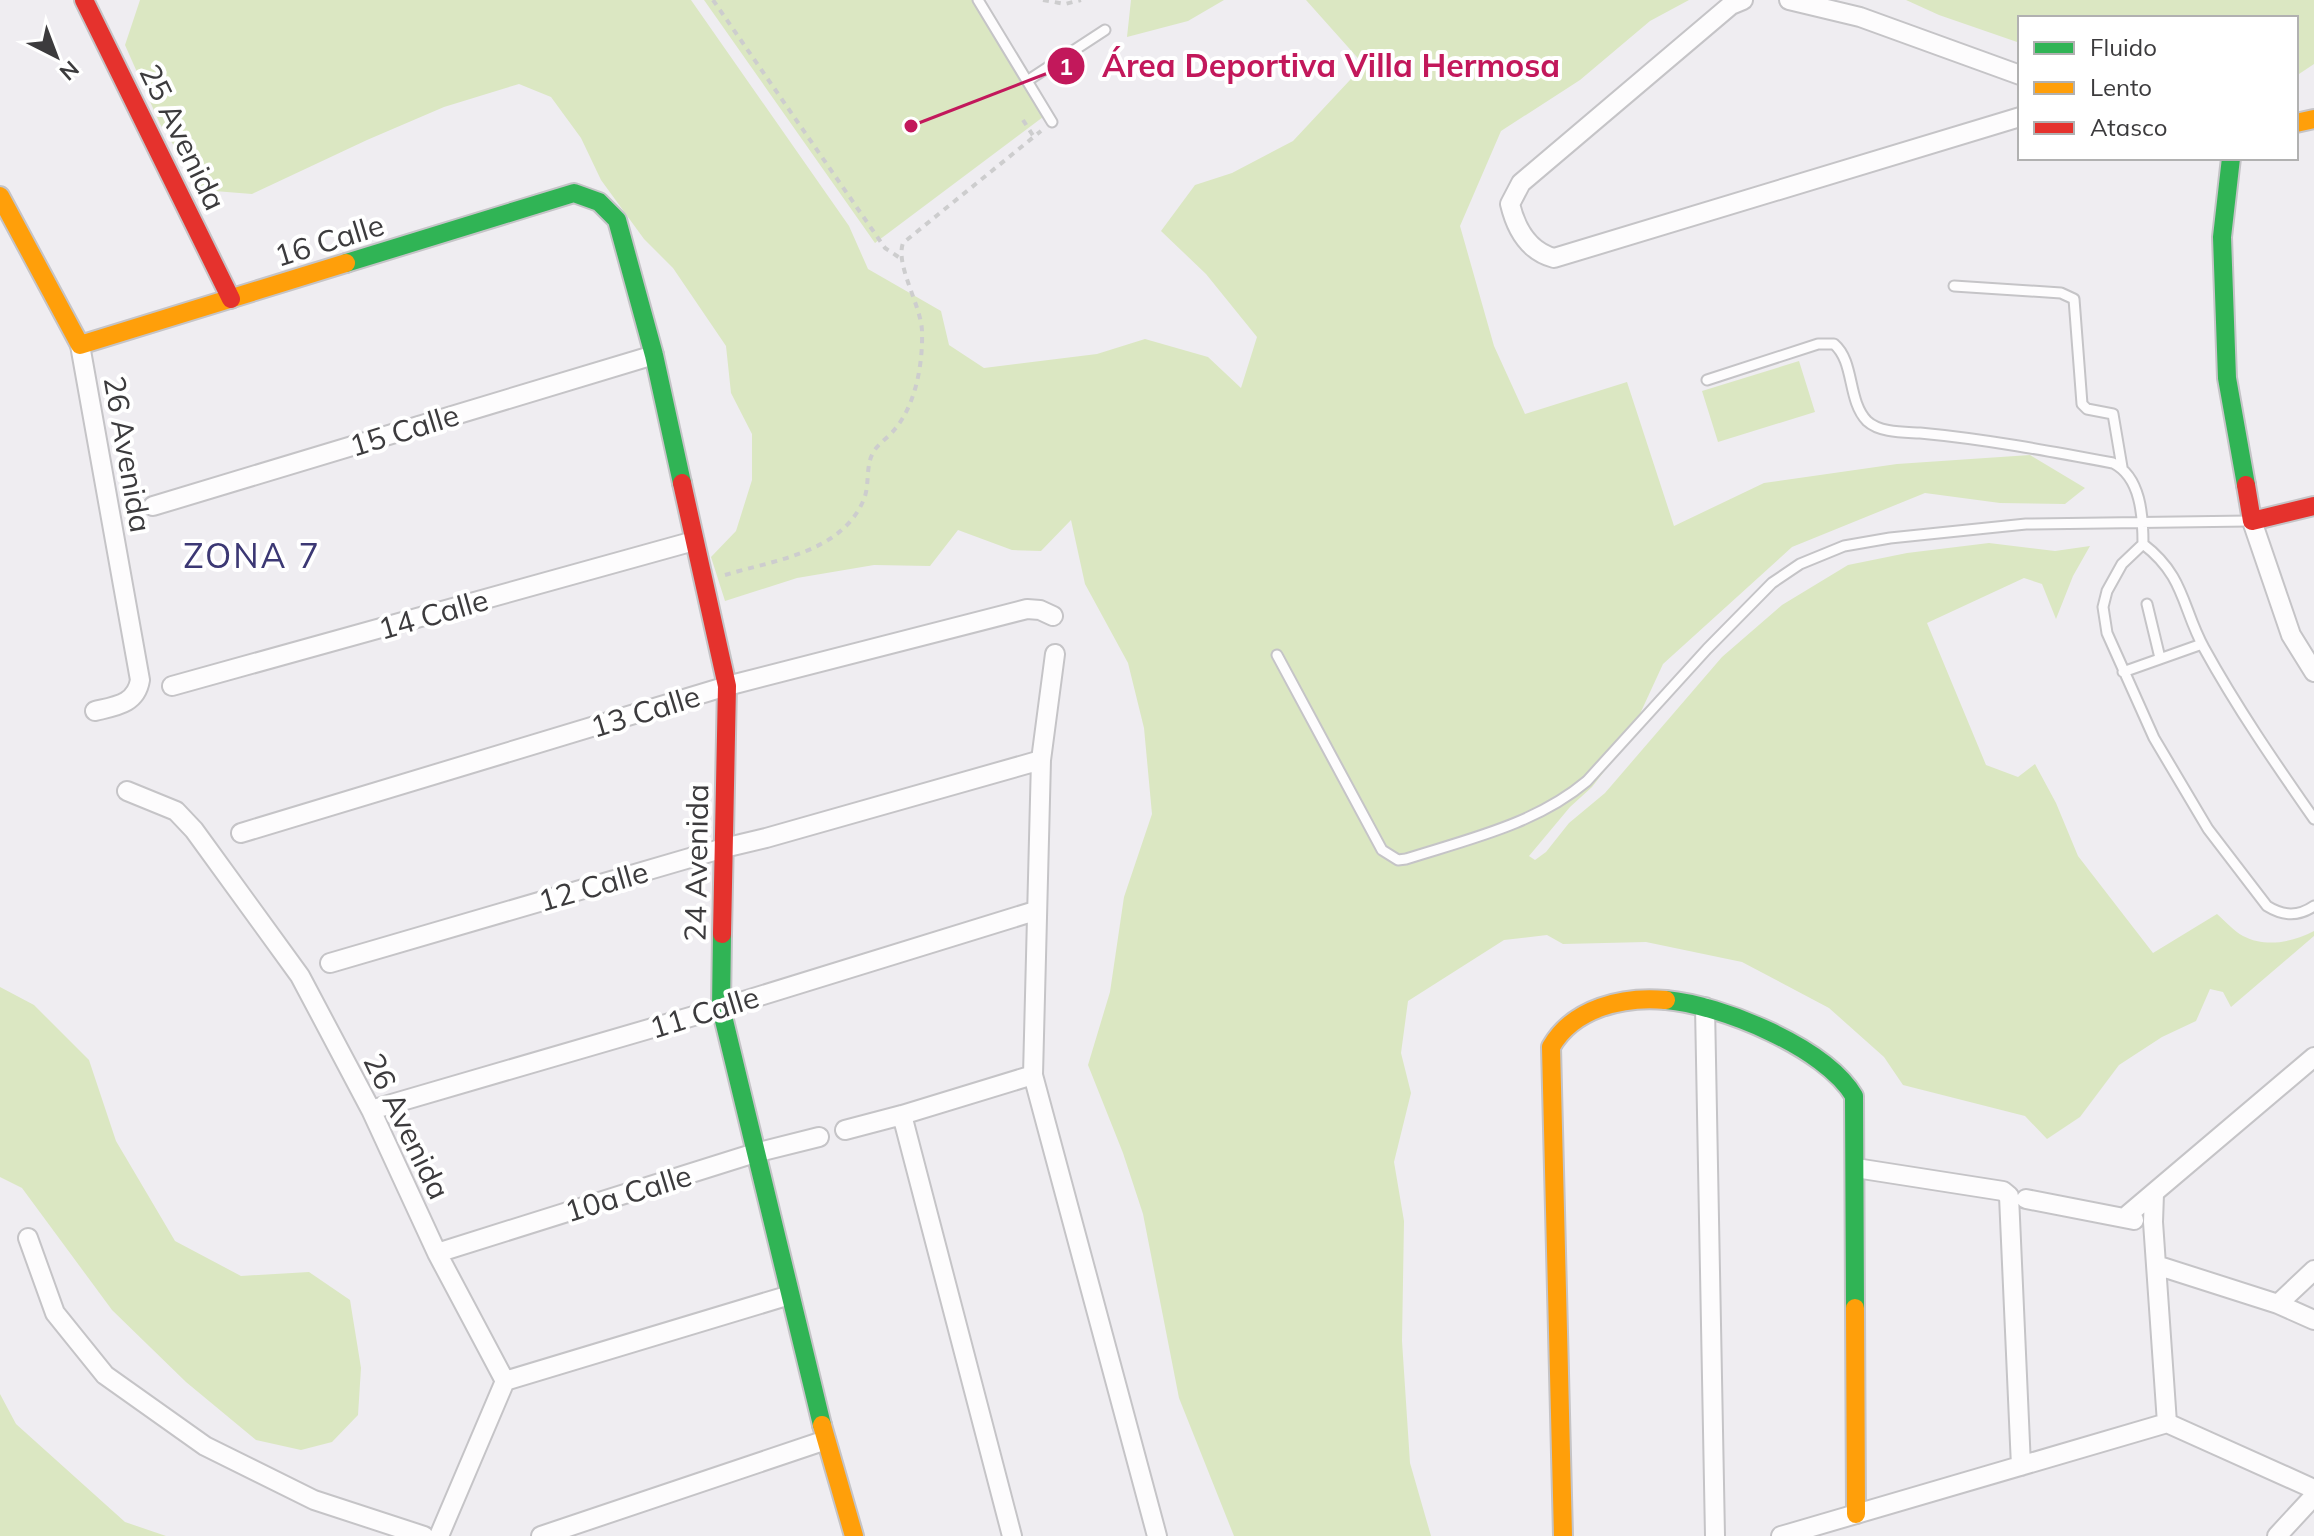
<svg xmlns="http://www.w3.org/2000/svg" width="2314" height="1536" font-family="Mulish,sans-serif">
<style>
.green{fill:#dbe7c2}
.lines{fill:none;stroke-linecap:round;stroke-linejoin:round}
.lane-casing{stroke:#c5c4c7;stroke-width:13}
.street-casing{stroke:#c5c4c7;stroke-width:22}
.fast-casing{stroke:#c5c4c7;stroke-width:22}
.slow-casing{stroke:#c5c4c7;stroke-width:22}
.jam-casing{stroke:#c5c4c7;stroke-width:22}
.path{stroke:#cdcdce;stroke-width:4;stroke-dasharray:6 6;stroke-linecap:butt}
.lane{stroke:#fdfcfd;stroke-width:9}
.street{stroke:#fdfcfd;stroke-width:18}
.fast{stroke:#30b455;stroke-width:18}
.slow{stroke:#ff9f0a;stroke-width:18}
.jam{stroke:#e5322d;stroke-width:18}
.labels{text-anchor:middle;dominant-baseline:central;stroke-width:8;stroke-linejoin:round;paint-order:stroke}
.street-label{font-size:30px;fill:#3c3b3d;stroke:#fff}
.quarter-label{font-size:34px;letter-spacing:2px;fill:#3c3874;stroke:#fff}
.leader{fill:none;stroke:#c2185b;stroke-width:3}
.callout-dot{fill:#c2185b;stroke:#fff;stroke-width:3}
.mark-label{font-size:24px;text-anchor:middle;font-weight:bold;fill:#fff}
.callout-label{font-size:32px;text-anchor:middle;font-weight:bold;fill:#c2185b;stroke:#fff;stroke-width:8;stroke-linejoin:round;paint-order:stroke}
</style>
<rect width="100%" height="100%" fill="#efedf1"/>
<path class="green" d="M 140,0 L 691,0 L 849,226 L 868,269 L 941,311 L 949,345 L 984,368 L 1097,354 L 1145,339 L 1208,357 L 1241,388 L 1257,337 L 1206,274 L 1161,231 L 1195,185 L 1232,173 L 1293,141 L 1364,65 L 1306,0 L 1689,0 L 1650,21 L 1580,80 L 1501,131 L 1460,226 L 1494,346 L 1525,414 L 1627,382 L 1674,526 L 1764,483 L 1897,464 L 2030,455 L 2085,488 L 2065,504 L 2000,503 L 1925,493 L 1792,547 L 1663,664 L 1627,742 L 1592,787 L 1570,807 L 1529,856 L 1535,860 L 1546,852 L 1569,823 L 1605,793 L 1722,657 L 1782,605 L 1848,565 L 1907,553 L 1989,543 L 2055,551 L 2090,546 L 2073,576 L 2056,619 L 2042,584 L 2024,578 L 1927,623 L 1986,765 L 2018,777 L 2035,764 L 2056,803 L 2078,856 L 2153,953 L 2217,914 C 2225,921 2234,931 2243,936 C 2266,948 2293,942 2314,931 L 2314,936 L 2231,1007 L 2223,992 L 2210,989 L 2196,1021 L 2162,1037 L 2119,1065 L 2080,1117 L 2047,1139 L 2025,1116 L 1903,1085 L 1884,1057 L 1829,1008 L 1742,962 L 1646,942 L 1563,944 L 1547,935 L 1504,940 L 1408,1001 L 1401,1053 L 1411,1093 L 1394,1162 L 1404,1221 L 1402,1341 L 1410,1463 L 1431,1536 L 1234,1536 L 1179,1398 L 1143,1214 L 1123,1153 L 1088,1065 L 1110,992 L 1124,897 L 1152,814 L 1144,728 L 1128,663 L 1085,584 L 1071,520 L 1041,551 L 1012,550 L 958,530 L 930,566 L 874,565 L 797,578 L 725,601 L 711,557 L 736,531 L 752,480 L 752,434 L 731,393 L 726,346 L 673,268 L 644,239 L 601,180 L 581,138 L 551,97 L 519,84 L 444,107 L 367,140 L 252,194 L 202,190 L 160,124 L 125,45 Z
M 704,0 L 972,0 L 1043,117 L 875,243 Z
M 1131,0 L 1224,0 L 1188,21 L 1127,37 Z
M 1906,0 L 2314,0 L 2314,64 L 2296,76 L 2296,18 L 2020,18 L 2020,43 L 1939,15 Z
M 1799,361 L 1815,412 L 1718,442 L 1702,391 Z
M 0,987 L 34,1005 L 89,1060 L 116,1141 L 175,1241 L 241,1276 L 309,1272 L 350,1300 L 361,1368 L 358,1415 L 332,1442 L 301,1450 L 256,1440 L 186,1382 L 112,1310 L 22,1188 L 0,1177 Z
M 0,1394 L 16,1424 L 125,1522 L 166,1536 L 0,1536 Z"/>
<g class="lines">
<defs>
<path id="lane" d="M 978,0 L 1052,122
M 1027,81 L 1105,30
M 1954,286 L 2061,293 L 2074,299 L 2082,404 L 2087,409 L 2113,414 L 2122,467
M 1707,380 L 1818,344 L 1834,344 C 1855,362 1847,400 1867,421 C 1880,433 1904,432 1920,433 C 1985,439 2049,451 2113,463 C 2141,477 2143,516 2143,544
M 2143,544 L 2122,564 L 2107,591 L 2103,607 L 2107,633 L 2154,738 L 2208,829 L 2267,906 C 2283,916 2298,917 2314,906
M 2143,544 C 2185,576 2182,608 2204,648 C 2237,708 2275,763 2314,819
M 2147,604 L 2160,658
M 1277,655 L 1382,850 L 1398,860 L 1406,859 C 1469,839 1536,824 1587,781 L 1707,649 L 1772,583 L 1800,564 L 1844,546 L 1890,538 L 2026,524 L 2249,521
M 2123,672 L 2202,644"/>
<path id="street" d="M 1743,0 L 1731,5 L 1521,183 L 1510,204 C 1516,229 1528,251 1554,258 L 2020,117
M 1789,0 L 1860,17 L 2020,75
M 80,345 L 140,680 C 136,704 116,706 95,711
M 153,506 L 654,355
M 2252,521 L 2291,635 L 2314,672
M 1055,654 L 1041,760 L 1033,1075 L 1157,1536
M 172,686 L 694,541
M 127,791 L 176,811 L 194,830 L 300,976 L 371,1110 L 437,1253 L 505,1381 L 439,1536
M 241,833 L 727,686 L 1027,609 L 1040,610 L 1053,616
M 330,963 L 724,848 L 766,838 L 1041,760
M 1705,1007 L 1715,1536
M 371,1110 L 721,1008 L 1035,911
M 902,1115 L 1012,1536
M 845,1130 L 902,1115 L 1033,1075
M 1856,1168 L 2003,1191 L 2009,1196 L 2021,1466
M 2154,1194 L 2153,1222 L 2167,1423
M 2026,1199 L 2134,1220
M 2124,1218 L 2314,1057
M 28,1238 L 55,1313 L 105,1375 L 205,1446 L 314,1500 L 424,1536
M 437,1253 L 755,1153 L 819,1137
M 2156,1265 L 2278,1304 L 2314,1320
M 2278,1304 L 2314,1270
M 505,1381 L 790,1295
M 541,1536 L 826,1440
M 1781,1536 L 2167,1423 L 2314,1489
M 2277,1536 L 2314,1496"/>
<path id="fast" d="M 2231,158 L 2222,237 L 2227,378 L 2246,485
M 346,263 L 574,193 L 599,202 L 617,220 L 654,355 L 682,483
M 722,934 L 721,1008 L 822,1425
M 1666,1000 C 1721,1005 1825,1047 1854,1096 L 1855,1308"/>
<path id="slow" d="M 2296,123 L 2314,119
M 0,196 L 80,345 L 346,263
M 1855,1308 L 1856,1514
M 822,1425 L 854,1536
M 1563,1536 L 1551,1047 C 1573,1008 1623,996 1666,1000"/>
<path id="jam" d="M 84,0 L 231,299
M 682,483 L 727,686 L 722,934
M 2246,485 L 2252,521 L 2314,506"/>
</defs>
<use href="#lane" class="lane-casing"/>
<use href="#street" class="street-casing"/>
<use href="#fast" class="fast-casing"/>
<use href="#slow" class="slow-casing"/>
<use href="#jam" class="jam-casing"/>
<path class="path" d="M 713,0 L 885,248 L 900,258
M 1043,0 L 1065,4 L 1081,0
M 1023,120 L 1034,137
M 725,575 C 774,560 842,553 864,499 C 870,484 865,465 874,451 C 879,443 889,437 895,429 C 916,404 923,363 922,331 C 921,305 895,265 903,243 L 1041,131"/>
<use href="#lane" class="lane"/>
<use href="#street" class="street"/>
<use href="#fast" class="fast"/>
<use href="#slow" class="slow"/>
<use href="#jam" class="jam"/>
</g>
<g class="labels">
<g class="street-label">
<text transform="translate(183 137) rotate(64)">25 Avenida</text>
<text transform="translate(329 240) rotate(-17)">16 Calle</text>
<text transform="translate(404 430) rotate(-17)">15 Calle</text>
<text transform="translate(128 454) rotate(80)">26 Avenida</text>
<text transform="translate(433 614) rotate(-16)">14 Calle</text>
<text transform="translate(645 711) rotate(-17)">13 Calle</text>
<text transform="translate(696 863) rotate(-89)">24 Avenida</text>
<text transform="translate(593 886) rotate(-16)">12 Calle</text>
<text transform="translate(704 1012) rotate(-17)">11 Calle</text>
<text transform="translate(407 1126) rotate(64)">26 Avenida</text>
<text transform="translate(628 1193) rotate(-17)">10a Calle</text>
</g>
<g class="quarter-label">
<text x="252" y="555">ZONA 7</text>
</g>
</g>
<path class="leader" d="M911 126L1066 66"/>
<g class="callout-dot">
<circle cx="911" cy="126" r="8"/>
<circle cx="1066" cy="66" r="20"/>
</g>
<g class="mark-label">
<text x="1066" y="75">1</text>
</g>
<g class="callout-label">
<text x="1331" y="77">Área Deportiva Villa Hermosa</text>
</g>
<rect x="2018" y="16" width="280" height="144" fill="#ffffff" stroke="#b1b1b1" stroke-width="2"/>
<rect x="2034" y="42" width="40" height="12" fill="#30b455" stroke="#b1b1b1" stroke-width="2"/>
<text x="2090" y="56" font-size="24" fill="#3c3b3d">Fluido</text>
<rect x="2034" y="82" width="40" height="12" fill="#ff9f0a" stroke="#b1b1b1" stroke-width="2"/>
<text x="2090" y="96" font-size="24" fill="#3c3b3d">Lento</text>
<rect x="2034" y="122" width="40" height="12" fill="#e5322d" stroke="#b1b1b1" stroke-width="2"/>
<text x="2090" y="136" font-size="24" fill="#3c3b3d">Atasco</text>
<g transform="translate(56 56) rotate(138)" stroke="#ffffff" stroke-width="6" paint-order="stroke">
<path d="M0-6L14 30L0 20L-14 30Z" fill="#3c3b3d"/>
<text y="-12" font-size="22" font-weight="bold" text-anchor="middle" fill="#3c3b3d">N</text>
</g>
</svg>
